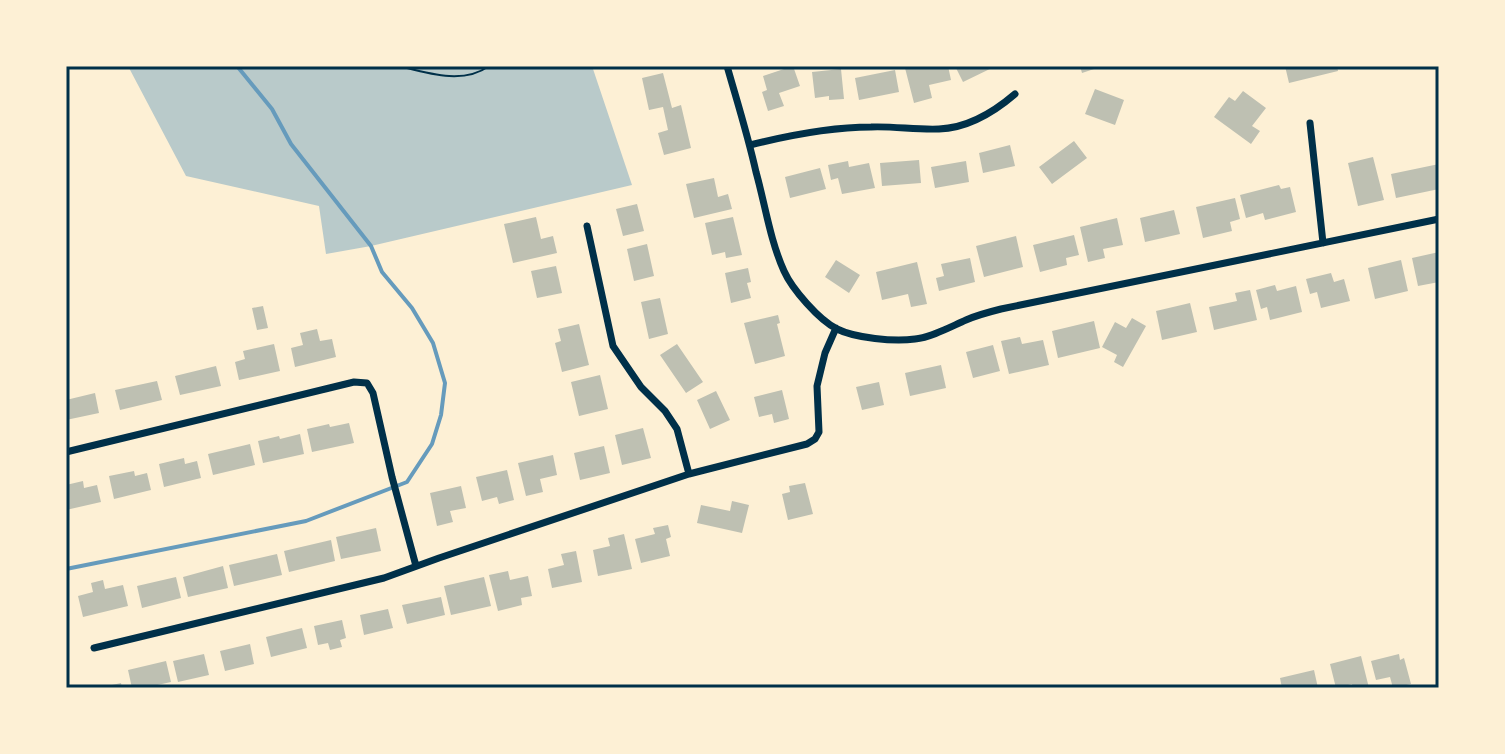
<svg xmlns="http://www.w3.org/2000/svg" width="1505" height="754" font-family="Inter,sans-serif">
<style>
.green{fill:#b9caca}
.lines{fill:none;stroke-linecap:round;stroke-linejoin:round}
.stream{stroke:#669bbc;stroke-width:4}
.building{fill:#bec0b2}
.path{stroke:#003049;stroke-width:2}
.minor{stroke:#003049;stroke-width:7}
.neatline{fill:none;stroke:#003049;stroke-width:3}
</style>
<rect width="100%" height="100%" fill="#fdf0d5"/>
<path class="green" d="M 128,66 L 592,66 L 632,185 L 371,246 L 326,254 L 319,206 L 186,176 Z"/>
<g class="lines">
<path class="stream" d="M 66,569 L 306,521 L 407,482 L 432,444 L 441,415 L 445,383 L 433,343 L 412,308 L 382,272 L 371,246 L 291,144 L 272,109 L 237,66"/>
</g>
<path class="building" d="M 793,66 L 800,86 L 779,93 L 784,106 L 768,111 L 762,92 L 767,90 L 763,76 Z
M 912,66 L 948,66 L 951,80 L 929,85 L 932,98 L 914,103 L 905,68 Z
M 955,66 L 996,66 L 963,82 Z
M 1080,66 L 1100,66 L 1100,67 L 1082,73 Z
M 1285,66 L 1337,66 L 1338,71 L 1289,83 Z
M 841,69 L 844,99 L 829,100 L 829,96 L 815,98 L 812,72 Z
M 895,70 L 899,92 L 859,100 L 855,78 Z
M 663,73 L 672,108 L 681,105 L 691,148 L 664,155 L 658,133 L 668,130 L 663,107 L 649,110 L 642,78 Z
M 1095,89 L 1124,100 L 1115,125 L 1085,114 Z
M 1243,91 L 1266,108 L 1252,126 L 1260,131 L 1251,144 L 1214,117 L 1229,97 L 1235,101 Z
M 1074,141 L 1087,158 L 1052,184 L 1039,167 Z
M 1010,145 L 1015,166 L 983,173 L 979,153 Z
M 1373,157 L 1384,200 L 1358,206 L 1348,163 Z
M 919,160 L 921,183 L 882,186 L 880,163 Z
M 848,161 L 849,167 L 869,163 L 875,188 L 842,194 L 838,178 L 831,180 L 828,165 Z
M 966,161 L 969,182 L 935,188 L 931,167 Z
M 1439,164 L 1439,189 L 1396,198 L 1391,174 Z
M 820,168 L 826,189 L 790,198 L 785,177 Z
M 714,178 L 718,197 L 728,194 L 732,209 L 694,218 L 686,184 Z
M 1279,185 L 1281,189 L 1290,187 L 1296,212 L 1265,220 L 1263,213 L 1246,218 L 1240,195 Z
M 1235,198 L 1240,219 L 1230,222 L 1232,231 L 1203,238 L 1196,207 Z
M 637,204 L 644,231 L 623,236 L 616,209 Z
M 1174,210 L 1180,234 L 1145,242 L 1140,218 Z
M 536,217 L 541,239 L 553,236 L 557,253 L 513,263 L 504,224 Z
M 733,217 L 742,255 L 726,258 L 725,252 L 712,255 L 705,223 Z
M 1117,218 L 1123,245 L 1103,249 L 1105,258 L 1088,262 L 1080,227 Z
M 1074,235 L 1079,255 L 1066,258 L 1067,265 L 1040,272 L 1033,245 Z
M 1016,236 L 1023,267 L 984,277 L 976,246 Z
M 647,244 L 654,276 L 634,281 L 627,249 Z
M 1439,252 L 1439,282 L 1418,286 L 1412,258 Z
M 970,258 L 975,282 L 939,291 L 936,278 L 944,276 L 941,264 Z
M 836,260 L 860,275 L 849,293 L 825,277 Z
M 1401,260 L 1408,291 L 1375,299 L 1368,268 Z
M 917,262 L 927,304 L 911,307 L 908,294 L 882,300 L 876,272 Z
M 556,266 L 562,293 L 537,298 L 531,271 Z
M 748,268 L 751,282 L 747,283 L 751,298 L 731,303 L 725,273 Z
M 1331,273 L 1334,282 L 1344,279 L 1350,301 L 1321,308 L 1317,292 L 1310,294 L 1306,279 Z
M 1275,285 L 1277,291 L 1296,286 L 1302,312 L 1270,320 L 1267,307 L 1261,309 L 1256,290 Z
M 1250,290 L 1257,320 L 1214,330 L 1209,307 L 1237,301 L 1235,293 Z
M 660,298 L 668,334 L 649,339 L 641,302 Z
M 1190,303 L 1197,332 L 1162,340 L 1156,311 Z
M 263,306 L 268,328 L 257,330 L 252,308 Z
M 778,315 L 780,323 L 777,324 L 785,356 L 755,364 L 744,323 Z
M 1132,318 L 1146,326 L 1123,367 L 1114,362 L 1117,355 L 1102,347 L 1115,322 L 1126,328 Z
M 1094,321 L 1100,348 L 1058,358 L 1052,331 Z
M 579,324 L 589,365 L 562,372 L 555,343 L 561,341 L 558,329 Z
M 317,329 L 320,341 L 332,339 L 336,357 L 295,367 L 291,348 L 303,345 L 300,333 Z
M 1020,337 L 1022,344 L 1043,340 L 1049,365 L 1009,374 L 1001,341 Z
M 274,344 L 280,371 L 239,380 L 235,362 L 245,359 L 243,351 Z
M 677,344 L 703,382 L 686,393 L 660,355 Z
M 993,345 L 1000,371 L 973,378 L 966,352 Z
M 941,365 L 946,388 L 910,396 L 905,373 Z
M 216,366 L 221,386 L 180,395 L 175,376 Z
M 600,375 L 608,409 L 579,416 L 571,382 Z
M 157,381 L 162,400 L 120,410 L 115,390 Z
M 879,382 L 884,405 L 862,410 L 856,387 Z
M 782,390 L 789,419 L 774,423 L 772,414 L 759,417 L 754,397 Z
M 716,391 L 730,420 L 710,429 L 697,400 Z
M 95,393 L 99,413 L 66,420 L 66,400 Z
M 349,423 L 354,443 L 312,452 L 307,429 L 329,424 L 330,427 Z
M 643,428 L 651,458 L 622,465 L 615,435 Z
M 300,434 L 304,454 L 263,463 L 258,441 L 279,436 L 280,439 Z
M 250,444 L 255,465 L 213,475 L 208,454 Z
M 604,446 L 610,473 L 580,480 L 574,453 Z
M 553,455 L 557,475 L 540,479 L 543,492 L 526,496 L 518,463 Z
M 184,458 L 185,464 L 197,461 L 201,478 L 164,487 L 159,464 Z
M 507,470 L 514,500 L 499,504 L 497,497 L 482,501 L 476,477 Z
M 134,471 L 135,476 L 147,473 L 151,490 L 114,499 L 109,476 Z
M 83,481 L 84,488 L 97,485 L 101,502 L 66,510 L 66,485 Z
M 805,483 L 813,514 L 788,520 L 782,494 L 790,492 L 789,486 Z
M 461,486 L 466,508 L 450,511 L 453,522 L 437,526 L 430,493 Z
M 732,501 L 749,505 L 742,533 L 697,523 L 701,505 L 730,511 Z
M 668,525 L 671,537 L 666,539 L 670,556 L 641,563 L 635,539 L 655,534 L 653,528 Z
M 376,528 L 381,551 L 341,559 L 336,537 Z
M 624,534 L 632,569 L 598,576 L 593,550 L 610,546 L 608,538 Z
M 331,540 L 335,561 L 289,572 L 284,551 Z
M 576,551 L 582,582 L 552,588 L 548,569 L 564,565 L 561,554 Z
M 277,554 L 282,575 L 234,586 L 229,565 Z
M 223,566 L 228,588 L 188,597 L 183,577 Z
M 508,571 L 510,580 L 528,576 L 532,596 L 521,598 L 522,605 L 498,611 L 489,575 Z
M 176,577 L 181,598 L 142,608 L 137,586 Z
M 484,577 L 491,606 L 451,615 L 444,586 Z
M 103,580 L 105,589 L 123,585 L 128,606 L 83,617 L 78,596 L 93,592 L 91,583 Z
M 441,597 L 445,615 L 407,624 L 402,605 Z
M 388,609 L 393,628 L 364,635 L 360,615 Z
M 342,620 L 346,638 L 340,640 L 342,647 L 330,650 L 328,643 L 318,645 L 314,626 Z
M 302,628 L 307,648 L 271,657 L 266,637 Z
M 250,644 L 254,664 L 225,671 L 220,651 Z
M 204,654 L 209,675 L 178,682 L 173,661 Z
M 1399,654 L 1400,660 L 1404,658 L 1411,684 L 1393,688 L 1390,677 L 1376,680 L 1371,661 Z
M 1361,656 L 1369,688 L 1353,688 L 1352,684 L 1336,688 L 1330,664 Z
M 166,661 L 171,682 L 144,688 L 132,688 L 128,670 Z
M 1314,670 L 1318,688 L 1282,688 L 1280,678 Z
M 121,683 L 122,688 L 103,688 L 103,687 Z"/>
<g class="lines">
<path class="path" d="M 399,66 C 427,73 463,85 489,66"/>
<path class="minor" d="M 727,66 C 737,101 748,136 756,172 C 765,204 770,240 784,271 C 792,289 819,320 837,329 C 855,338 894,342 915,339 C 932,337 950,327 966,320 C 977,315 989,312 1001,309 L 1439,219
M 1310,123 L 1323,243
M 750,145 C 790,135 830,127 871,127 C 894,126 916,130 939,129 C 968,128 994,112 1015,94
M 587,226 L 613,346 L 641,387 L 665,411 L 677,429 L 689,474
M 66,452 L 354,382 L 367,383 L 373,393 L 392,477 L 416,566
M 94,648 L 384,578 L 439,558 L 689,474 L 807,444 L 815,439 L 819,432 L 817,386 L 825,353 L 836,328"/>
</g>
<rect width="1505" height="754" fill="none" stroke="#fdf0d5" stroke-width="136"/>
<rect x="68" y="68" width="1369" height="618" class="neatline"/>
</svg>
